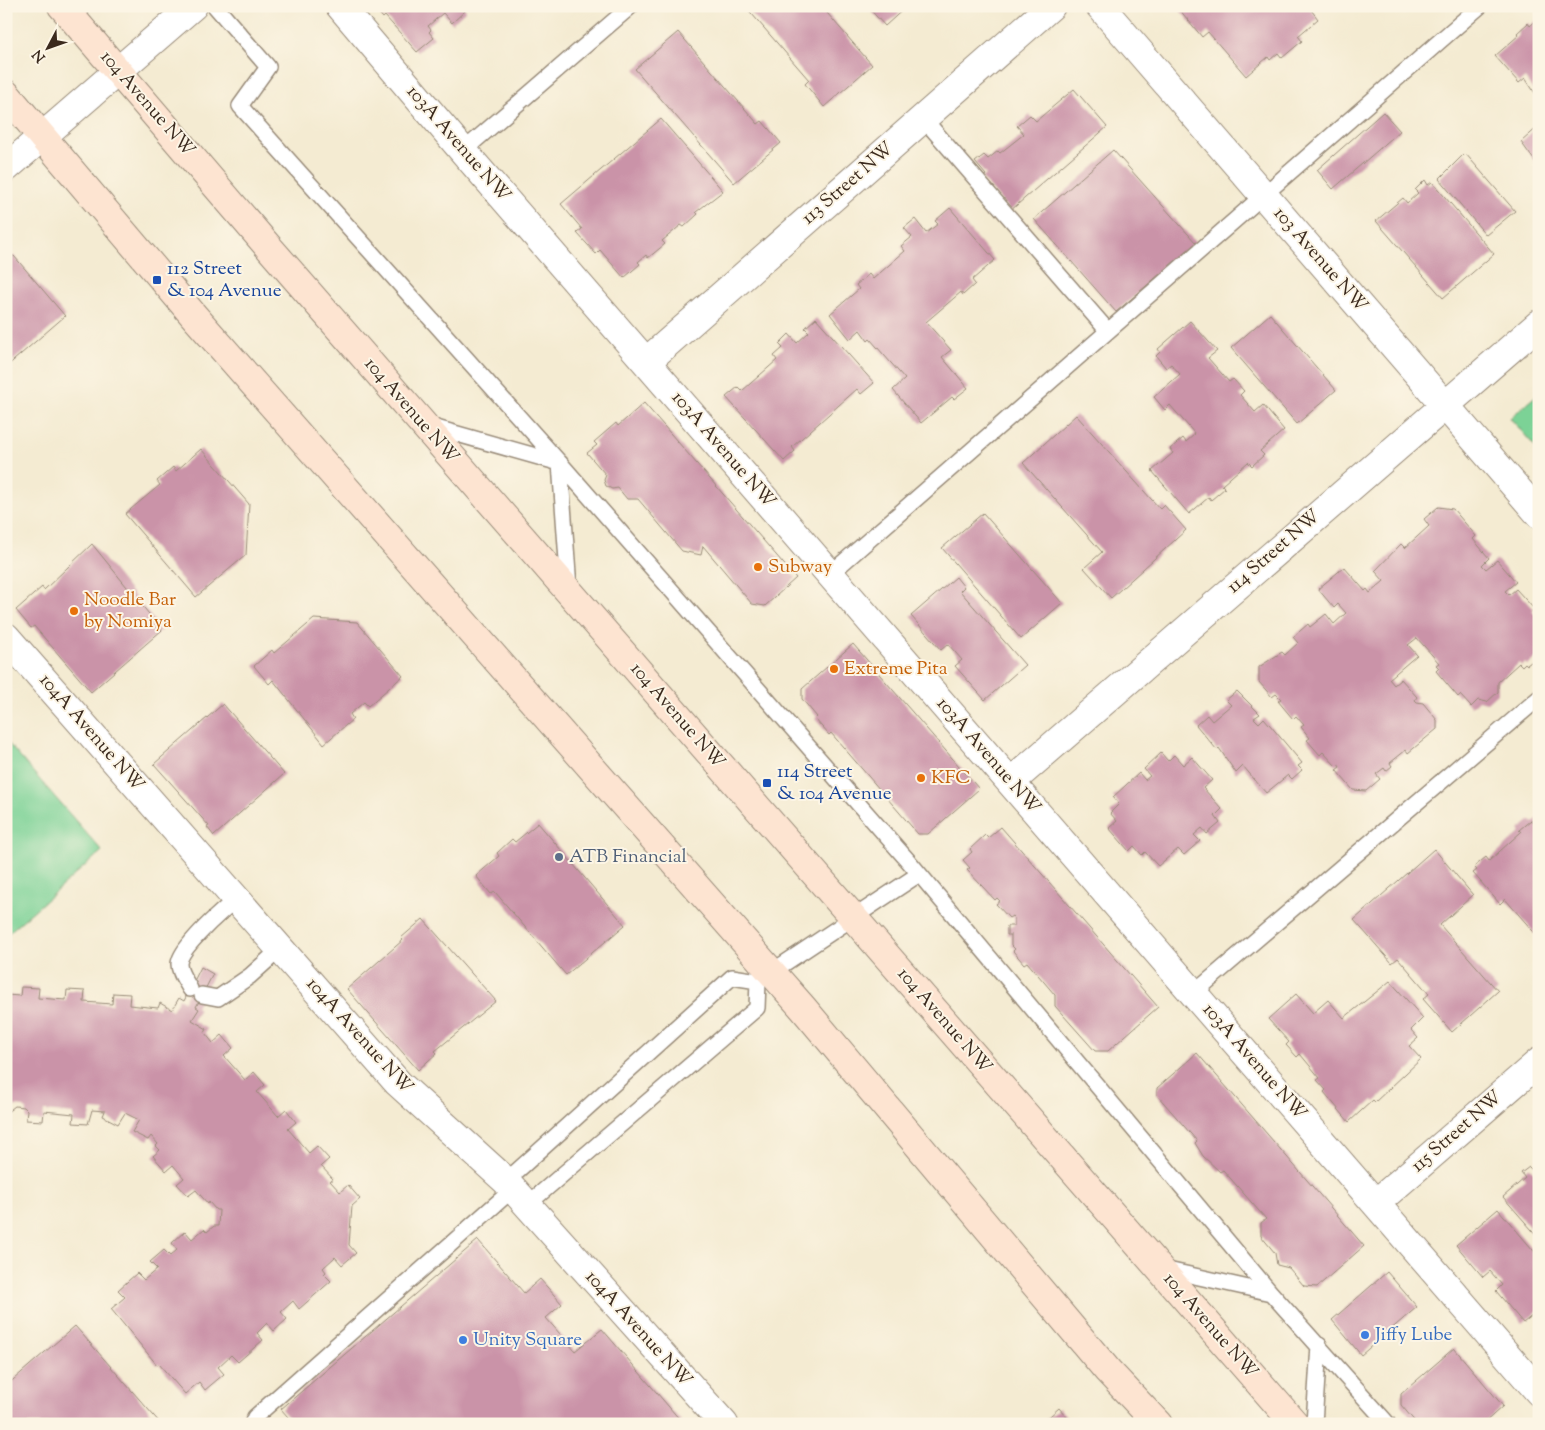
<svg xmlns="http://www.w3.org/2000/svg" width="1545" height="1430" font-family="'Sorts Mill Goudy',serif">
<style>
.green{fill:#7cd296;stroke:#5c7e5a}
.building{fill:#ca93a8}
.lines{fill:none;stroke-linecap:round;stroke-linejoin:round}
.service-casing{stroke:#988a78;stroke-width:18}
.minor-casing{stroke:#988a78;stroke-width:30}
.secondary-casing{stroke:#988a78;stroke-width:30}
.service{stroke:#fff;stroke-width:15}
.minor{stroke:#fff;stroke-width:28}
.secondary{stroke:#fde4d1;stroke-width:28}
.transit-dot{fill:#1a4fb4;stroke:#fcf5e5;stroke-width:2}
.food-dot{fill:#e8710a;stroke:#fcf5e5;stroke-width:2}
.service-dot{fill:#5c6f8a;stroke:#fcf5e5;stroke-width:2}
.shop-dot{fill:#3f7fe0;stroke:#fcf5e5;stroke-width:2}
.labels{text-anchor:middle;dominant-baseline:central;stroke-width:4;stroke-linejoin:round;paint-order:stroke}
.street-label{font-size:19px;fill:#3b2a1e;stroke:#fcf5e5}
.transit-label{font-size:19px;fill:#164399;stroke:#fcf5e5;text-anchor:start}
.food-label{font-size:19px;fill:#c56008;stroke:#fcf5e5;text-anchor:start}
.service-label{font-size:19px;fill:#4e5e75;stroke:#fcf5e5;text-anchor:start}
.shop-label{font-size:19px;fill:#366cbe;stroke:#fcf5e5;text-anchor:start}
</style>
<rect width="100%" height="100%" fill="#fcf5e5"/>
<filter id="ink" filterUnits="userSpaceOnUse"><feTurbulence type="fractalNoise" baseFrequency=".02" numOctaves="2"/><feDisplacementMap in="SourceGraphic" scale="10" xChannelSelector="R" yChannelSelector="G"/><feConvolveMatrix kernelMatrix="1 2 1 2 8 2 1 2 1" color-interpolation-filters="sRGB"/></filter>
<filter id="wash" filterUnits="userSpaceOnUse"><feTurbulence type="fractalNoise" baseFrequency=".0096" numOctaves="4" result="noise"/><feDisplacementMap in="SourceGraphic" scale="20" xChannelSelector="R" yChannelSelector="G"/><feGaussianBlur stdDeviation="1.12" result="paint"/><feColorMatrix in="noise" values="0 0 0 0 0 0 0 0 0 0 0 0 0 0 0 0 0 1.4 0 .05"/><feComposite in="paint" operator="in"/></filter>
<g filter="url(#wash)">
<rect width="100%" height="100%" fill="#f4ebd2"/>
<path class="green" d="M 1539,393 L 1539,451 L 1510,418 Z
M 6,741 L 102,851 L 6,935 Z"/>
<g id="blocks">
<path class="building" d="M 373,6 L 463,6 L 466,10 L 452,23 L 443,13 L 428,26 L 431,30 L 429,32 L 434,38 L 417,52 L 385,16 L 383,18 Z
M 745,6 L 821,6 L 872,65 L 824,107 L 805,84 L 809,80 Z
M 867,6 L 907,6 L 885,26 Z
M 1182,6 L 1308,6 L 1318,19 L 1298,36 L 1302,41 L 1282,58 L 1278,53 L 1270,60 L 1268,57 L 1246,76 L 1208,32 L 1202,37 L 1179,9 Z
M 1539,18 L 1539,99 L 1525,78 L 1519,83 L 1495,56 L 1519,35 L 1517,33 L 1528,23 L 1530,26 Z
M 678,32 L 758,124 L 762,121 L 781,143 L 734,183 L 635,69 Z
M 1074,89 L 1107,127 L 1010,211 L 982,178 L 986,175 L 975,162 L 984,155 L 988,159 L 998,151 L 1000,153 L 1024,134 L 1017,126 L 1030,115 L 1036,121 Z
M 1383,112 L 1400,131 L 1333,189 L 1317,170 Z
M 661,119 L 723,191 L 696,212 L 698,214 L 684,227 L 681,225 L 662,241 L 665,244 L 648,258 L 646,255 L 638,262 L 640,264 L 624,278 L 600,250 L 596,254 L 577,233 L 582,229 L 561,204 Z
M 1539,126 L 1539,167 L 1521,142 Z
M 1113,150 L 1196,243 L 1116,312 L 1034,219 Z
M 1465,153 L 1515,211 L 1486,235 L 1439,179 Z
M 1425,180 L 1428,185 L 1432,182 L 1494,254 L 1443,298 L 1376,221 L 1403,198 L 1407,203 L 1418,193 L 1415,190 Z
M 950,208 L 995,260 L 972,280 L 975,284 L 963,295 L 961,292 L 926,322 L 951,350 L 942,357 L 968,388 L 954,399 L 952,397 L 921,423 L 893,390 L 905,379 L 870,339 L 868,341 L 860,330 L 850,339 L 830,314 L 859,289 L 856,285 L 869,274 L 873,279 L 905,251 L 901,246 L 912,237 L 904,228 L 915,219 L 926,233 L 938,224 L 935,221 Z
M 6,256 L 14,256 L 65,316 L 6,367 Z
M 1270,314 L 1336,390 L 1297,424 L 1231,348 Z
M 816,318 L 874,383 L 861,394 L 857,389 L 792,447 L 795,451 L 784,461 L 726,397 L 738,387 L 742,391 L 777,360 L 774,356 L 783,348 L 779,344 L 789,334 L 797,343 L 809,332 L 805,328 Z
M 1190,321 L 1217,351 L 1208,358 L 1229,382 L 1233,379 L 1244,391 L 1240,395 L 1255,412 L 1263,405 L 1284,430 L 1260,451 L 1264,455 L 1252,466 L 1248,462 L 1222,485 L 1225,488 L 1211,500 L 1209,497 L 1189,514 L 1152,471 L 1173,453 L 1170,449 L 1183,438 L 1186,442 L 1195,434 L 1170,405 L 1165,410 L 1154,397 L 1180,374 L 1171,364 L 1166,368 L 1156,356 L 1160,352 L 1158,349 Z
M 644,403 L 796,578 L 765,606 L 752,604 L 703,546 L 701,555 L 682,551 L 638,499 L 627,499 L 618,488 L 612,489 L 606,486 L 604,480 L 606,475 L 587,453 L 597,445 L 594,442 L 616,423 L 618,426 Z
M 1076,415 L 1160,509 L 1164,505 L 1186,530 L 1111,598 L 1084,568 L 1102,552 L 1023,463 Z
M 201,449 L 249,504 L 246,555 L 196,597 L 125,514 L 160,485 L 157,481 L 173,467 L 176,471 Z
M 1438,507 L 1453,509 L 1476,536 L 1473,539 L 1489,558 L 1482,565 L 1486,569 L 1497,560 L 1516,582 L 1505,591 L 1509,595 L 1516,589 L 1534,609 L 1532,611 L 1539,619 L 1539,656 L 1527,665 L 1525,663 L 1522,666 L 1519,663 L 1498,682 L 1498,692 L 1487,702 L 1478,700 L 1471,707 L 1460,695 L 1458,697 L 1436,671 L 1439,668 L 1436,665 L 1439,663 L 1417,638 L 1408,645 L 1417,655 L 1389,679 L 1394,685 L 1401,679 L 1417,697 L 1415,700 L 1417,702 L 1423,703 L 1437,720 L 1437,729 L 1408,753 L 1406,750 L 1390,763 L 1392,766 L 1386,771 L 1384,768 L 1376,774 L 1380,779 L 1366,791 L 1353,790 L 1336,770 L 1340,767 L 1338,764 L 1336,766 L 1323,752 L 1320,755 L 1307,740 L 1310,738 L 1301,727 L 1304,725 L 1296,716 L 1293,719 L 1278,701 L 1281,699 L 1276,694 L 1272,697 L 1259,682 L 1259,667 L 1282,652 L 1285,655 L 1298,643 L 1293,637 L 1308,624 L 1310,627 L 1326,614 L 1334,624 L 1346,613 L 1338,604 L 1334,608 L 1318,589 L 1344,567 L 1365,591 L 1367,589 L 1370,593 L 1384,581 L 1375,571 L 1401,544 L 1405,548 L 1429,526 L 1424,519 Z
M 983,513 L 1062,603 L 1021,639 L 942,548 Z
M 92,544 L 162,630 L 91,692 L 34,626 L 31,628 L 16,610 L 42,587 L 44,590 Z
M 956,577 L 964,587 L 960,591 L 1025,665 L 985,700 L 955,666 L 962,660 L 948,644 L 941,650 L 911,616 Z
M 314,619 L 357,622 L 403,676 L 368,706 L 364,702 L 350,714 L 353,719 L 324,744 L 273,680 L 269,684 L 254,666 L 272,650 L 274,653 Z
M 853,644 L 979,789 L 928,834 L 918,834 L 831,733 L 829,735 L 815,719 L 817,717 L 802,699 L 802,689 Z
M 1237,691 L 1260,714 L 1254,718 L 1259,723 L 1264,718 L 1302,763 L 1298,766 L 1302,770 L 1292,779 L 1288,775 L 1266,793 L 1243,766 L 1236,773 L 1219,748 L 1217,750 L 1196,725 L 1207,715 L 1212,721 L 1231,705 L 1226,700 Z
M 223,704 L 284,774 L 214,836 L 207,827 L 209,826 L 154,764 Z
M 1161,753 L 1168,761 L 1174,755 L 1183,765 L 1192,757 L 1212,780 L 1203,788 L 1222,809 L 1215,816 L 1220,823 L 1207,834 L 1202,828 L 1194,835 L 1200,841 L 1184,855 L 1178,849 L 1158,866 L 1145,852 L 1142,855 L 1134,846 L 1129,851 L 1109,828 L 1117,821 L 1110,813 L 1119,804 L 1113,797 L 1139,773 L 1145,780 L 1150,776 L 1144,769 Z
M 1538,818 L 1539,819 L 1539,938 L 1505,899 L 1500,904 L 1473,873 L 1477,870 L 1474,867 L 1486,857 L 1489,861 L 1521,832 L 1519,830 L 1531,820 L 1533,823 Z
M 538,823 L 625,925 L 566,975 L 495,892 L 491,894 L 476,876 L 499,856 L 497,853 L 512,839 L 515,842 Z
M 1001,827 L 1158,1007 L 1108,1051 L 1095,1051 L 1055,1006 L 1055,995 L 1027,962 L 1024,964 L 1013,951 L 1015,949 L 1011,945 L 1011,935 L 1007,935 L 1007,926 L 1014,926 L 1014,918 L 1012,916 L 1009,918 L 996,904 L 1000,901 L 997,898 L 995,900 L 967,870 L 970,868 L 963,860 L 972,852 L 970,849 L 985,835 L 988,838 Z
M 1434,849 L 1473,895 L 1440,925 L 1498,991 L 1452,1032 L 1423,999 L 1429,994 L 1398,958 L 1392,963 L 1354,920 Z
M 423,919 L 496,1001 L 435,1051 L 437,1053 L 418,1070 L 347,989 L 403,940 L 401,938 Z
M 201,967 L 213,974 L 196,1007 L 199,1009 L 192,1020 L 207,1029 L 205,1033 L 213,1043 L 222,1035 L 233,1048 L 224,1056 L 245,1080 L 254,1072 L 265,1085 L 257,1092 L 278,1116 L 286,1109 L 296,1122 L 288,1129 L 309,1153 L 317,1146 L 329,1159 L 321,1166 L 333,1179 L 330,1181 L 340,1192 L 348,1185 L 360,1199 L 352,1206 L 349,1245 L 356,1253 L 342,1265 L 335,1257 L 323,1268 L 326,1272 L 324,1274 L 331,1281 L 299,1309 L 293,1301 L 281,1312 L 287,1319 L 274,1331 L 267,1323 L 257,1333 L 263,1340 L 238,1362 L 231,1355 L 218,1367 L 224,1374 L 205,1390 L 199,1382 L 185,1394 L 159,1364 L 157,1365 L 111,1309 L 125,1297 L 118,1290 L 137,1273 L 144,1280 L 157,1269 L 150,1262 L 164,1250 L 170,1256 L 177,1250 L 172,1243 L 185,1231 L 192,1239 L 204,1229 L 207,1232 L 214,1226 L 218,1226 L 219,1210 L 216,1210 L 209,1202 L 208,1204 L 196,1190 L 188,1196 L 177,1184 L 184,1178 L 173,1165 L 166,1171 L 153,1156 L 160,1150 L 156,1146 L 158,1144 L 151,1136 L 148,1140 L 132,1132 L 139,1120 L 125,1113 L 118,1124 L 103,1116 L 105,1111 L 92,1110 L 88,1124 L 73,1123 L 74,1114 L 44,1111 L 43,1121 L 26,1120 L 27,1110 L 24,1107 L 15,1106 L 6,1113 L 6,995 L 20,996 L 21,987 L 39,988 L 38,998 L 66,1000 L 67,990 L 85,991 L 84,1002 L 112,1004 L 113,993 L 130,994 L 129,1005 L 158,1008 L 160,1003 L 172,1010 L 179,998 L 184,1001 Z
M 1390,981 L 1423,1018 L 1411,1030 L 1418,1038 L 1409,1046 L 1421,1059 L 1375,1102 L 1373,1100 L 1349,1122 L 1324,1092 L 1326,1090 L 1317,1080 L 1320,1078 L 1300,1054 L 1297,1057 L 1286,1045 L 1289,1042 L 1268,1019 L 1296,994 L 1313,1013 L 1328,1000 L 1344,1018 Z
M 1197,1053 L 1364,1246 L 1317,1287 L 1304,1286 L 1289,1268 L 1277,1265 L 1275,1253 L 1261,1236 L 1261,1223 L 1266,1219 L 1223,1170 L 1220,1172 L 1203,1156 L 1195,1143 L 1197,1141 L 1157,1095 L 1157,1088 Z
M 1529,1167 L 1534,1172 L 1539,1168 L 1539,1238 L 1503,1197 L 1525,1178 L 1521,1173 Z
M 1498,1209 L 1539,1257 L 1539,1310 L 1523,1323 L 1496,1291 L 1502,1285 L 1490,1271 L 1483,1277 L 1456,1245 Z
M 478,1240 L 524,1293 L 540,1279 L 562,1304 L 546,1318 L 575,1351 L 602,1329 L 681,1421 L 678,1424 L 294,1424 L 281,1409 Z
M 1387,1272 L 1417,1307 L 1361,1355 L 1332,1320 Z
M 75,1326 L 161,1424 L 11,1424 L 6,1418 L 6,1386 Z
M 1454,1348 L 1503,1406 L 1483,1424 L 1417,1424 L 1401,1405 L 1401,1394 Z
M 1059,1408 L 1073,1424 L 1041,1424 Z"/>
</g>
</g>
<g filter="url(#ink)">
<use href="#blocks" fill-opacity="0" stroke="#988a78" stroke-width="1"/>
<g class="lines">
<defs>
<path id="service" d="M 215,6 L 268,67 L 240,106 L 560,463 L 911,864 L 1271,1293 L 1388,1424
M 923,118 L 1107,330
M 463,151 L 631,6
M 429,426 L 560,463 L 569,588
M 830,574 L 1480,6
M 190,989 C 186,981 179,973 179,964 C 179,948 223,910 236,899
M 1194,993 L 1539,698
M 202,995 L 218,998 L 250,976 L 280,949
M 506,1181 L 732,977 L 758,981 L 919,874
M 527,1205 L 757,1008 L 758,981
M 1163,1269 L 1271,1293
M 252,1424 L 255,1417 L 513,1189
M 1314,1424 L 1319,1345"/>
<path id="minor" d="M 340,6 L 463,151 L 1539,1392
M 1100,6 L 1539,514
M 6,168 L 193,6
M 646,362 L 1051,6
M 6,637 L 398,1083 L 506,1181 L 724,1424
M 1011,782 L 1539,324
M 1376,1203 L 1539,1062"/>
<path id="secondary" d="M 62,6 L 265,243 L 1295,1424
M 6,94 L 194,316 L 803,1008 L 1108,1371 L 1158,1424"/>
</defs>
<use href="#service" class="service-casing"/>
<use href="#minor" class="minor-casing"/>
<use href="#secondary" class="secondary-casing"/>
<use href="#service" class="service"/>
<use href="#minor" class="minor"/>
<use href="#secondary" class="secondary"/>
</g>
</g>
<g class="transit-dot">
<rect x="152" y="275" width="10" height="10" rx="2.5"/>
<rect x="762" y="778" width="10" height="10" rx="2.5"/>
</g>
<g class="food-dot">
<circle cx="758" cy="567" r="5"/>
<circle cx="74" cy="611" r="5"/>
<circle cx="834" cy="669" r="5"/>
<circle cx="921" cy="778" r="5"/>
</g>
<circle class="service-dot" cx="559" cy="857" r="5"/>
<g class="shop-dot">
<circle cx="1365" cy="1335" r="5"/>
<circle cx="463" cy="1340" r="5"/>
</g>
<g class="labels">
<g class="street-label">
<text transform="translate(147 104) rotate(49)">104 Avenue NW</text>
<text transform="translate(458 144) rotate(49)">103A Avenue NW</text>
<text transform="translate(848 184) rotate(-41)">113 Street NW</text>
<text transform="translate(1320 260) rotate(49)">103 Avenue NW</text>
<text transform="translate(411 411) rotate(49)">104 Avenue NW</text>
<text transform="translate(723 450) rotate(49)">103A Avenue NW</text>
<text transform="translate(1274 552) rotate(-41)">114 Street NW</text>
<text transform="translate(677 716) rotate(49)">104 Avenue NW</text>
<text transform="translate(91 733) rotate(49)">104A Avenue NW</text>
<text transform="translate(988 756) rotate(49)">103A Avenue NW</text>
<text transform="translate(944 1021) rotate(49)">104 Avenue NW</text>
<text transform="translate(359 1036) rotate(48)">104A Avenue NW</text>
<text transform="translate(1254 1062) rotate(49)">103A Avenue NW</text>
<text transform="translate(1457 1132) rotate(-41)">115 Street NW</text>
<text transform="translate(1210 1326) rotate(49)">104 Avenue NW</text>
<text transform="translate(638 1329) rotate(48)">104A Avenue NW</text>
</g>
<g class="transit-label">
<text x="167" y="269">112 Street<tspan x="167" dy="22">&amp; 104 Avenue</tspan></text>
<text x="777" y="772">114 Street<tspan x="777" dy="22">&amp; 104 Avenue</tspan></text>
</g>
<g class="food-label">
<text x="768" y="567">Subway</text>
<text x="84" y="600">Noodle Bar<tspan x="84" dy="22">by Nomiya</tspan></text>
<text x="844" y="669">Extreme Pita</text>
<text x="931" y="778">KFC</text>
</g>
<g class="service-label">
<text x="569" y="857">ATB Financial</text>
</g>
<g class="shop-label">
<text x="1375" y="1335">Jiffy Lube</text>
<text x="473" y="1340">Unity Square</text>
</g>
</g>
<rect width="1545" height="1430" fill="none" stroke="#fcf5e5" stroke-width="25"/>
<g transform="translate(48 48) rotate(229)" stroke="#fcf5e5" stroke-width="4" paint-order="stroke">
<path d="M0-4L9 19L0 12L-9 19Z" fill="#3b2a1e"/>
<text y="-8" font-size="14" font-weight="bold" text-anchor="middle" fill="#3b2a1e">N</text>
</g>
</svg>
